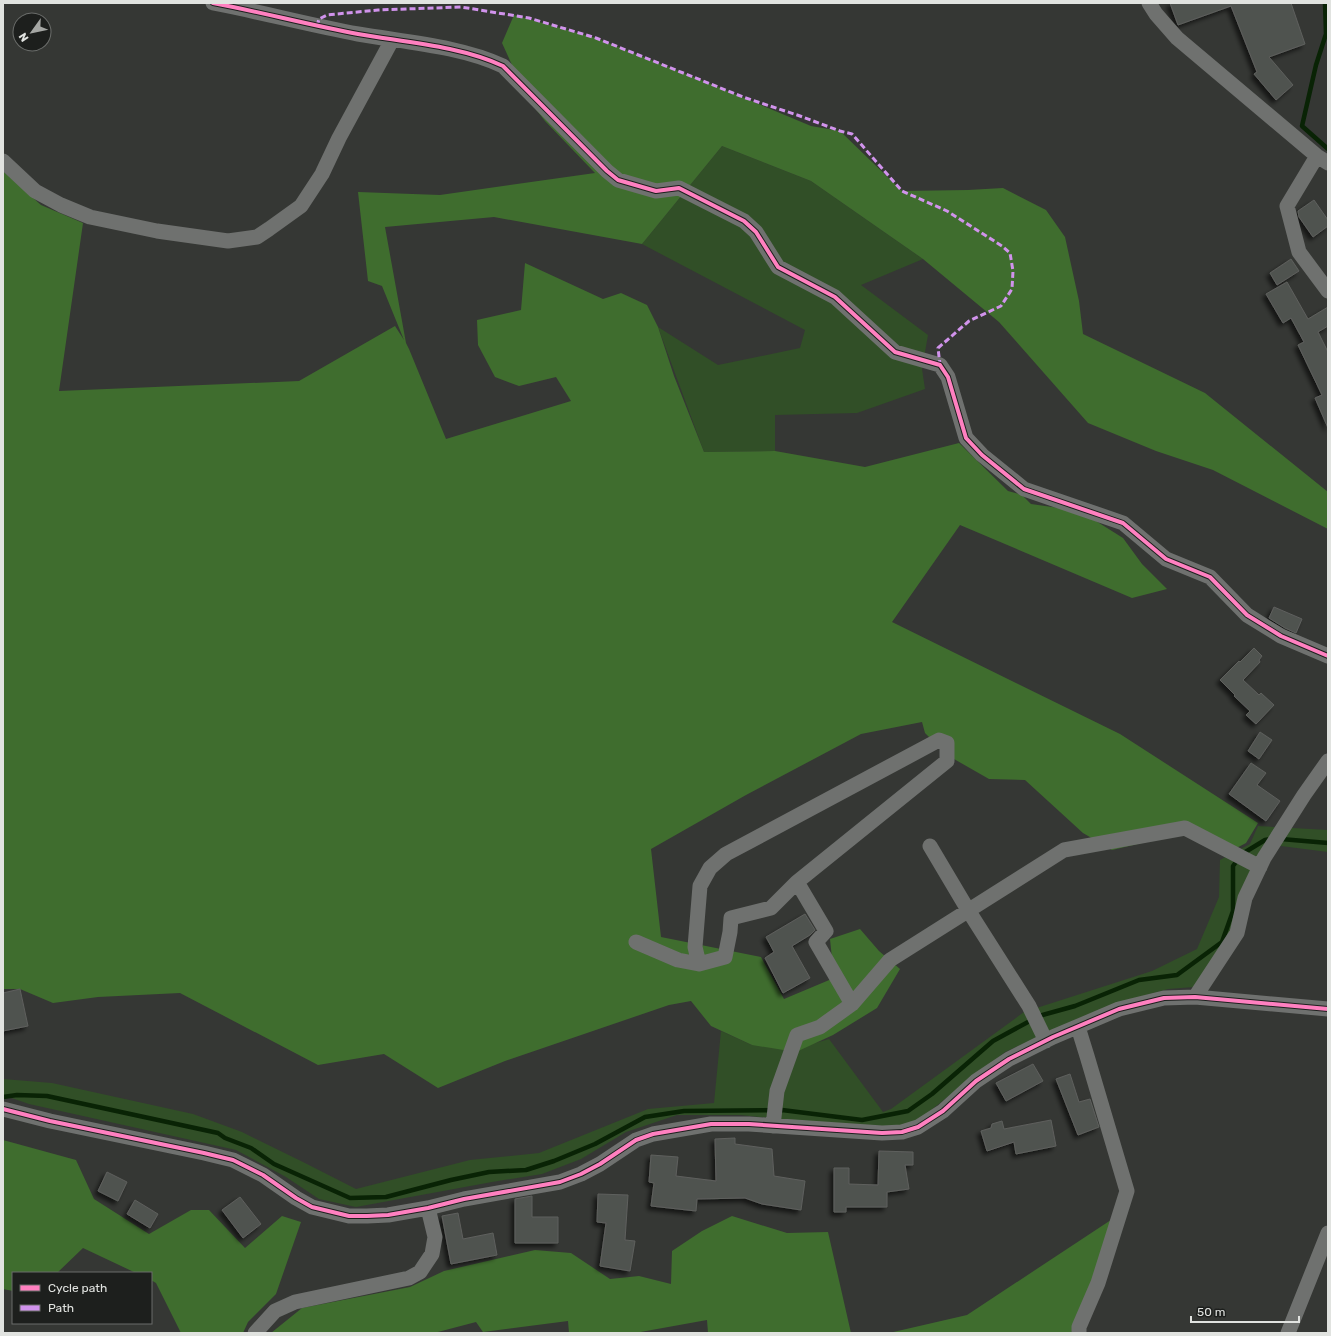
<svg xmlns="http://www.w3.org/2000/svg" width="1331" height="1336" font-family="Rubik,sans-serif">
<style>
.green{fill:#314f27}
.forest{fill:#3f6d2e}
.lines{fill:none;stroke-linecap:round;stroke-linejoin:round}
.stream{stroke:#092305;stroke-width:4.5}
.building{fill:#505250;stroke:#5e605d;filter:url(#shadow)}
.minor{stroke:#6f716f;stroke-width:15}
.quiet{stroke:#d193ec;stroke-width:3;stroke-dasharray:6 3;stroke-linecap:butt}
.cycleway-casing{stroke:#1d1f1d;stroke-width:6}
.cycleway{stroke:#ff80c0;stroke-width:4}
</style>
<defs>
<filter id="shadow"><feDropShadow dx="-3.5" dy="3.5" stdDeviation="2" flood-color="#0009"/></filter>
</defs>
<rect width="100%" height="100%" fill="#353734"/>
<path class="green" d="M 722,146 L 811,181 L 923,259 L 861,285 L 928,335 L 922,369 L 925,389 L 857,413 L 775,415 L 775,451 L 704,452 L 658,327 L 718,365 L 800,348 L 805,330 L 642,244 Z
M 1258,826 L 1328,830 L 1328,852 L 1281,846 L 1262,852 L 1233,934 L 1194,987 L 1168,989 L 1117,1003 L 1084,1016 L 1005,1052 L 917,1121 L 900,1128 L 787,1120 L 741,1115 L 677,1115 L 626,1132 L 581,1159 L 542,1174 L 492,1182 L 356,1207 L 319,1199 L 286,1177 L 236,1150 L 29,1104 L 3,1095 L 3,1079 L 52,1083 L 193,1114 L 242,1132 L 305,1163 L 356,1189 L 470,1160 L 539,1153 L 648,1109 L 714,1103 L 721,1031 L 752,1045 L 812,1044 L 829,1039 L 883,1112 L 891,1109 L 1024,1012 L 1152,971 L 1197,949 L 1219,897 L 1220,860 L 1250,844 Z"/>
<path class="forest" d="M 514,15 L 596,38 L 711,84 L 811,126 L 840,131 L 902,191 L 968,190 L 1003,188 L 1046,210 L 1065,237 L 1079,301 L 1083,334 L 1205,393 L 1328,492 L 1328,529 L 1213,470 L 1156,451 L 1088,423 L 999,322 L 923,259 L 811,181 L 722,146 L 642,244 L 494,217 L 385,227 L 406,343 L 409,349 L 446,439 L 571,401 L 556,377 L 519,386 L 495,377 L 478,345 L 477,320 L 521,310 L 525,263 L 603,299 L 621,293 L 647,305 L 658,327 L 674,376 L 704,452 L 775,451 L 865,467 L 959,443 L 1008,491 L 1022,495 L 1031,504 L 1080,511 L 1123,538 L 1142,564 L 1167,589 L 1132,598 L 960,525 L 892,622 L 1120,734 L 1258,823 L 1246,843 L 1225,854 L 1185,833 L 1112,850 L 1083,833 L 1025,780 L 989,779 L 947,755 L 925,733 L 922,722 L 861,734 L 746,795 L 651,849 L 661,937 L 761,957 L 784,999 L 834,978 L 830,939 L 860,929 L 879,951 L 900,969 L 877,1008 L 833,1035 L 796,1052 L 752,1045 L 711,1026 L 691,1001 L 669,1005 L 505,1061 L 438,1088 L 384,1054 L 318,1065 L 180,993 L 98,997 L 53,1003 L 20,989 L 3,989 L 3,171 L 41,205 L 83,223 L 59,391 L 299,381 L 395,326 L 404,340 L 382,286 L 368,281 L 358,192 L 440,195 L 595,173 L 545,121 L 527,98 L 502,43 Z
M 3,1140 L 76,1160 L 94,1199 L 149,1234 L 191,1210 L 209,1210 L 245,1248 L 282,1216 L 301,1222 L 276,1294 L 248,1322 L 243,1333 L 181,1333 L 156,1283 L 151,1280 L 151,1273 L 136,1273 L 83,1248 L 57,1273 L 13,1273 L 13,1291 L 3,1289 Z
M 1120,1214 L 1107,1256 L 1071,1333 L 889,1333 L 967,1315 Z
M 732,1216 L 787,1233 L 828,1232 L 851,1333 L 708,1333 L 707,1320 L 635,1333 L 569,1333 L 568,1321 L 483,1332 L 476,1322 L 434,1333 L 271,1333 L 302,1308 L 410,1287 L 444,1271 L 535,1250 L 571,1253 L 610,1279 L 639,1276 L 671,1284 L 672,1251 L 702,1231 Z"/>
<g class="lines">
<path class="stream" d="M 1325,3 L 1326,34 L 1316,65 L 1302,126 L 1328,149
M 1281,839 L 1328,843
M 3,1097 L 17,1095 L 47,1096 L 218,1133 L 225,1138 L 251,1148 L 274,1164 L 350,1198 L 386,1197 L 451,1180 L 489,1172 L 526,1170 L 554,1161 L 595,1144 L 645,1117 L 684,1111 L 782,1110 L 862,1120 L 908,1111 L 932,1094 L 993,1041 L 1039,1016 L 1075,1006 L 1139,980 L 1177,975 L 1222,942 L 1233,911 L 1233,866 L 1242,854 L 1265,840 L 1271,839"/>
</g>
<path class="building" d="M 1170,3 L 1291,3 L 1305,44 L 1269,57 L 1293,85 L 1276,100 L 1254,74 L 1257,72 L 1231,6 L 1178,25 Z
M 1314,200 L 1328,220 L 1328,226 L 1313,237 L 1299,217 L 1298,211 Z
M 1291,259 L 1299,271 L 1277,285 L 1270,273 Z
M 1287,282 L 1308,319 L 1328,307 L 1328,326 L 1318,332 L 1328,352 L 1328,428 L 1315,398 L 1322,395 L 1298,345 L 1304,342 L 1291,318 L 1283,323 L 1266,294 Z
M 1274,607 L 1302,619 L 1296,633 L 1285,628 L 1269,618 Z
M 1254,648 L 1262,656 L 1259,660 L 1260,662 L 1243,680 L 1259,695 L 1261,693 L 1274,705 L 1256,724 L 1246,715 L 1250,711 L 1234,696 L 1235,695 L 1220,680 L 1239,661 L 1240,662 Z
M 1260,732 L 1272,740 L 1259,759 L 1248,751 Z
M 1251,763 L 1266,773 L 1257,785 L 1280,801 L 1266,821 L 1229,794 Z
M 805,914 L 815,930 L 810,935 L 792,946 L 810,978 L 783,993 L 765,958 L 774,952 L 766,937 Z
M 20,989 L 28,1026 L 3,1031 L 3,993 Z
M 1033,1064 L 1043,1081 L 1006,1101 L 996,1083 Z
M 1070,1074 L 1079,1102 L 1090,1099 L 1099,1127 L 1078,1135 L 1056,1079 Z
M 1051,1120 L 1056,1146 L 1016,1154 L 1014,1142 L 987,1151 L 981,1131 L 991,1128 L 992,1124 L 1002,1121 L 1004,1129 Z
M 735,1138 L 735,1144 L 772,1149 L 774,1176 L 805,1181 L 801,1210 L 762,1204 L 745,1198 L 697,1199 L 696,1211 L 651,1206 L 654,1183 L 649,1182 L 651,1155 L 678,1157 L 676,1176 L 716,1181 L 715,1139 Z
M 879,1151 L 913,1152 L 913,1165 L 905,1165 L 909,1189 L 887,1192 L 887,1207 L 846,1207 L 846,1212 L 834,1212 L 834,1168 L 849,1168 L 849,1184 L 878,1185 Z
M 107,1172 L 127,1182 L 118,1201 L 98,1191 Z
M 598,1194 L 628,1195 L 625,1240 L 635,1241 L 630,1271 L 600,1266 L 606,1223 L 597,1222 Z
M 532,1196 L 532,1217 L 558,1217 L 558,1243 L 515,1243 L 515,1199 Z
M 240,1197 L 261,1224 L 243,1238 L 222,1210 Z
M 135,1200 L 158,1214 L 150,1228 L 127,1214 Z
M 458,1213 L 463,1239 L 493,1233 L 497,1255 L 451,1264 L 442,1216 Z"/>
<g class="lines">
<path class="minor" d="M 213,3 C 261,12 309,25 358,34 C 404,42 461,46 503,66 L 607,171 L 618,180 L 656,191 L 679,188 L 744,221 L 756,232 L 778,267 L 835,297 L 895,352 L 940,365 L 948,377 L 966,438 L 982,455 L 1024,489 L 1123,523 L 1166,559 L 1210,577 L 1247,615 L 1281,636 L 1328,656
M 1149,3 L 1156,14 L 1177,38 L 1317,156 L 1328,163
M 1317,156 L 1287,206 L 1299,252 L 1328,291
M 3,161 L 35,191 L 61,205 L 90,217 L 157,231 L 228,241 L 257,237 L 269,229 L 301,206 L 322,174 L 339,138 L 392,40
M 930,846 L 968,910 L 1029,1006 L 1046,1041
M 636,942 L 678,960 L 699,964 L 725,957 L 730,932 L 731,918 L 771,908 L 797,882 L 826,931 L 816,942 L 852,1004
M 699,964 L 695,947 L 700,886 L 710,868 L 726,854 L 939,740 L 947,743 L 947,761 L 797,882
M 1195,997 L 1237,933 L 1245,898 L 1264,858 L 1304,795 L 1328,761
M 1078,1027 L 1087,1056 L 1127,1191 L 1098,1283 L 1079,1327 L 1079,1333
M 3,1109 L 50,1121 L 204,1153 L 233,1160 L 263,1175 L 296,1198 L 312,1207 L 349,1216 L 367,1216 L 388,1215 L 428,1208 L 464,1199 L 560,1182 L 581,1174 L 600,1164 L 636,1140 L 653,1134 L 711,1124 L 749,1124 L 882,1133 L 902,1132 L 918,1127 L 943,1111 L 976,1081 L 1009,1059 L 1053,1037 L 1119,1009 L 1164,998 L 1195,997 L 1328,1009
M 773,1126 L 777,1091 L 797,1035 L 820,1027 L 852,1004 L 890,960 L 1064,850 L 1185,828 L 1260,867
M 255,1333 L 275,1311 L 295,1302 L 409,1278 L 420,1272 L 432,1254 L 435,1237 L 428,1208
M 1288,1333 L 1328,1233"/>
<path class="quiet" d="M 317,26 L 319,19 L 327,15 L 378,10 L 461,7 L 529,18 L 596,38 L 743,97 L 800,116 L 840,131 L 852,134 L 902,191 L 947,211 L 1002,246 L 1010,253 L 1013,271 L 1012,289 L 1001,306 L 969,321 L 938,348 L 940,365"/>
<defs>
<path id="cycleway" d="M 213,3 C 261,12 309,25 358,34 C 404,42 461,46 503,66 L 607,171 L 618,180 L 656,191 L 679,188 L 744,221 L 756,232 L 778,267 L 835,297 L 895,352 L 940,365 L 948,377 L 966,438 L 982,455 L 1024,489 L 1123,523 L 1166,559 L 1210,577 L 1247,615 L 1281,636 L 1328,656
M 3,1109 L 50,1121 L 204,1153 L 233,1160 L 263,1175 L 296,1198 L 312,1207 L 349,1216 L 367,1216 L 388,1215 L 428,1208 L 464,1199 L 560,1182 L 581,1174 L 600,1164 L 636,1140 L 653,1134 L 711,1124 L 749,1124 L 882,1133 L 902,1132 L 918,1127 L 943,1111 L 976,1081 L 1009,1059 L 1053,1037 L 1119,1009 L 1164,998 L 1195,997 L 1328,1009"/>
</defs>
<use href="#cycleway" class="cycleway-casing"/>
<use href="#cycleway" class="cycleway"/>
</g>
<rect width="1331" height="1336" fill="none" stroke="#e1e3e0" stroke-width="8"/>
<rect x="12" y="1272" width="140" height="52" fill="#1d1f1d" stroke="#6b6d6b"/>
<rect x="20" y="1285" width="20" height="6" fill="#ff80c0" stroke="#6b6d6b"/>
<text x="48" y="1292" font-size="12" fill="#e1e3e0">Cycle path</text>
<rect x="20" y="1305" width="20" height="6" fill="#d193ec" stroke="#6b6d6b"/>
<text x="48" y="1312" font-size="12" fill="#e1e3e0">Path</text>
<g transform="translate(32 32) rotate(237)"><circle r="19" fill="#1d1f1d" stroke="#6b6d6b"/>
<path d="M0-3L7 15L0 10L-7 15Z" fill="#a5a7a4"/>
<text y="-6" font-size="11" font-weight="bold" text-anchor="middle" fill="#e1e3e0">N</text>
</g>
<path d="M1191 1316v6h108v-6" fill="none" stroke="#e1e3e0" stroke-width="2"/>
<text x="1197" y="1316" font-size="12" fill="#e1e3e0" stroke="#1d1f1d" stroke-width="3" paint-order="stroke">50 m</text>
</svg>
